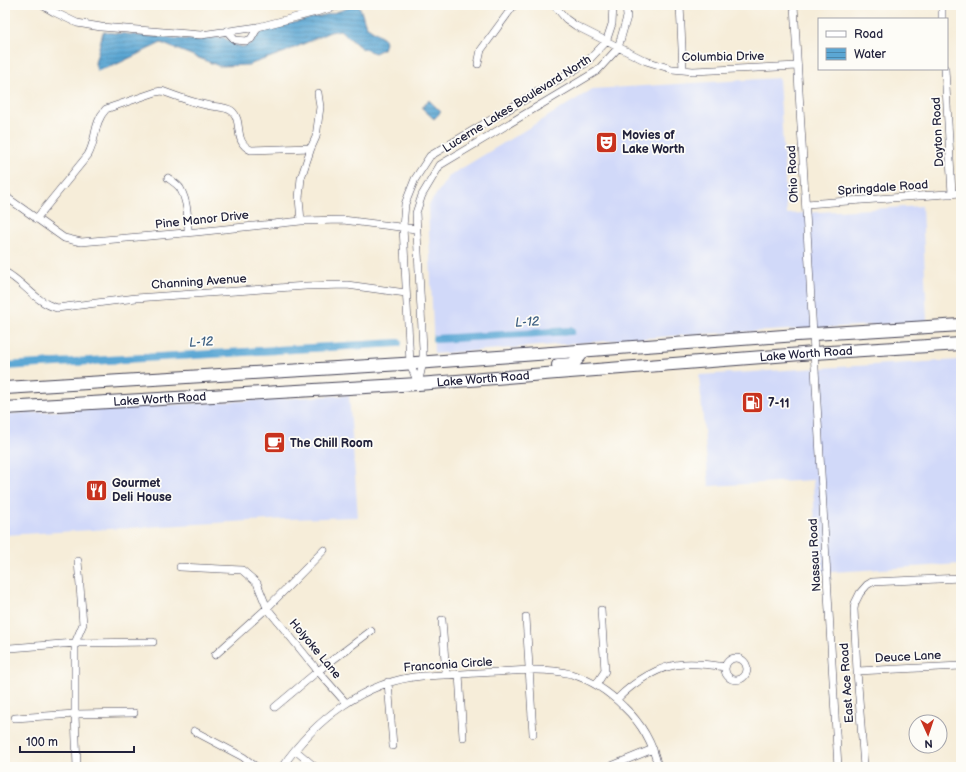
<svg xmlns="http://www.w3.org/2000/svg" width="966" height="772" font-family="'Balsamiq Sans',sans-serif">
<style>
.built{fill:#d1d9f9}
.water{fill:url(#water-rules);stroke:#3e6488}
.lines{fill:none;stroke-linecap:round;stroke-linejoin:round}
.canal{stroke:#5ba7d4;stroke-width:8}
.street-casing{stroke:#424053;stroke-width:8}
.primary-casing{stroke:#424053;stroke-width:14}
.street{stroke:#fff;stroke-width:7}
.primary{stroke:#fff;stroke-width:12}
.labels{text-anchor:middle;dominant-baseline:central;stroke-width:3.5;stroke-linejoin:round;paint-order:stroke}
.street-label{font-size:12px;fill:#22223b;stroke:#fdfcf7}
.poi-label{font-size:12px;font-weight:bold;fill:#22223b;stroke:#fdfcf7;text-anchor:start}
.water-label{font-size:13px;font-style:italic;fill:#3c5e80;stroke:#fdfcf7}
</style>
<defs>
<pattern id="water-rules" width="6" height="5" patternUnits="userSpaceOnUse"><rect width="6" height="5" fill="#5ba7d4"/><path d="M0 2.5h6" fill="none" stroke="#4b88ad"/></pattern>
</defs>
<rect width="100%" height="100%" fill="#fdfcf7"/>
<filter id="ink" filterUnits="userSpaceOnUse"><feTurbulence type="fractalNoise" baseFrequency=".025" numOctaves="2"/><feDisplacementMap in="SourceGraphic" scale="8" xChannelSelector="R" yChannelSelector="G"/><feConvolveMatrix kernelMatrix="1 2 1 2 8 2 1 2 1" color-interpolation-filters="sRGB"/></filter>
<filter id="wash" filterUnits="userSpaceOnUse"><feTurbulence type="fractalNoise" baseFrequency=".012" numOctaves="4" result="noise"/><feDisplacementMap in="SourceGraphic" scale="16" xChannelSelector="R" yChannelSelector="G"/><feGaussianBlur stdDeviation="0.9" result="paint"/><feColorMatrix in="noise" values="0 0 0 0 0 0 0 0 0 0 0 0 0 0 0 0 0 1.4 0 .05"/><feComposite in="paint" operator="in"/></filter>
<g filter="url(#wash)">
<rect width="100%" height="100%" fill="#f6edd9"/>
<path class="built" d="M 779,78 L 787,214 L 922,206 L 927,322 L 788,330 L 699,334 L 434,354 L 428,206 L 449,176 L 593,89 Z
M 961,360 L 961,564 L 817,573 L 813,480 L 709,486 L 699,375 Z
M 349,395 L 358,517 L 286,519 L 5,535 L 5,414 Z"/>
<path class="water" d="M 358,5 L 359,5 L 366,26 L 384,38 L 385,43 L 383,49 L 375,53 L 361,48 L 340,30 L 330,32 L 285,52 L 248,65 L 219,66 L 161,43 L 115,65 L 97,71 L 95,63 L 103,32 L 193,40 L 223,37 L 236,45 L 243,47 L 252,43 L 259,34 L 265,30 L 333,13 Z
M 429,100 L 441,112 L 434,119 L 422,108 Z"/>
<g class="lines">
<path class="canal" d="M 436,339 L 571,331
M 5,366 L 398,343"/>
</g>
</g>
<g filter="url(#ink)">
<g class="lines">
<defs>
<path id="street" d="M 42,5 L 54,12 L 77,23 L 101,27 L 201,35 L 258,27 L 343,5
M 554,5 L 566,19 L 576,26 L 646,61 L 672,69 L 693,71 L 798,66
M 680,5 L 683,70
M 794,5 L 838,767
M 942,5 L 942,19
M 227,31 L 235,40 L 246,41 L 251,39 L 258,27
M 478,64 L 481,50 L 514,5
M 945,69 L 952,194
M 168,178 C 172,181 177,184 180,188 C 188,202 188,218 188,233
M 5,194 L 9,199 L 64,238 L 81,242 L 196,232 L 301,221 L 343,220 L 416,229
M 806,204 L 961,193
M 36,219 L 88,155 C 97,139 93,123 106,109 L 156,92 L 162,91 C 181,98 199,105 219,107 C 224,108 229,108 233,112 C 243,122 233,142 251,150 L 311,148
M 301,221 L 299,198 L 301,178 L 311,148 L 316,137 L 320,107 L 318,93
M 5,272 C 24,282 36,303 57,308 L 136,298 L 306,286 L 347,285 L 406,293
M 418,384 L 410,363 L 403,227 L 405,204 L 415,179 L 430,156 L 586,63 L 606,42 L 612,24 L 613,5
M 418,384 L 423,362 L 423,349 L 416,213 L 422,195 L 440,165 L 597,71 L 618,48 L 627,17 L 626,5
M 180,567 L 242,570 L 257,583 L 267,608 L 318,671 L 346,703
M 526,617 L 533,734
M 442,620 L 446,675
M 10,648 L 75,643 L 153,642
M 215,655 L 267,608 L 324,550
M725 669a11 11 0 1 1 22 0a11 11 0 1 1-22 0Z
M 857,671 L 961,666
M 459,674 L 463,737
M 388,682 L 393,746
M 596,685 L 605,671 L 601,610
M 617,699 C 634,682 659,665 684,664 C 698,663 712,665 725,667
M 275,707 L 318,671 L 371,631
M 15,718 L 75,714 L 134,713
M 194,731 L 243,757 L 256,767
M 295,750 L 315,767
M 77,767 L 75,714 L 75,643 L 83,624 L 78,561
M 282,767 C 315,720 364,681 422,676 C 448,675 473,673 498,672 C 522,670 548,668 571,674 C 591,680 609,692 624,707 C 641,723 653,744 658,767
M 609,767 L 653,749
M 864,767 L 857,671 L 854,609 L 855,603 L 860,593 L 867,585 L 872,582 L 961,578"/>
<g id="primary">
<path d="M 558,365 L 573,364 L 584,351"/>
<path d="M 5,388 L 402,364 L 797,335 L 961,325"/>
<path id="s1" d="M 5,408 L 418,384 L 814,353 L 961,344"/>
</g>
</defs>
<use href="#street" class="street-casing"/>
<use href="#primary" class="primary-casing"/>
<use href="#street" class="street"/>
<use href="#primary" class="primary"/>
</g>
</g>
<defs>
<symbol id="theatre-square" viewBox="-11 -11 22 22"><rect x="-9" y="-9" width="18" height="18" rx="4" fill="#c8321e" stroke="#fdfcf7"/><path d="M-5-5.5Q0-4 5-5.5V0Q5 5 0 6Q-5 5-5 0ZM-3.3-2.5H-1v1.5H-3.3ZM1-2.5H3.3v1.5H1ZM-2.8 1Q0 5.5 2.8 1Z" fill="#fff"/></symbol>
<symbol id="fuel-square" viewBox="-11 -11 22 22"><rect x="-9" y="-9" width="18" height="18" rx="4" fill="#c8321e" stroke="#fdfcf7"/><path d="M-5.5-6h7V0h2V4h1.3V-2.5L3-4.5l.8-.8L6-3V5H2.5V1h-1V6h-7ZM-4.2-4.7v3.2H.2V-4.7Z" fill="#fff"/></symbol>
<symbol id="cafe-square" viewBox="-11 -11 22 22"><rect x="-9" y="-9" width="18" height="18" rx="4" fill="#c8321e" stroke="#fdfcf7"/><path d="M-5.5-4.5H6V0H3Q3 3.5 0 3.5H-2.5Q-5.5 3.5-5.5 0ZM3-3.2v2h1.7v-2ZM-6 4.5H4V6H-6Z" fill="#fff"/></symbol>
<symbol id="restaurant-square" viewBox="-11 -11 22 22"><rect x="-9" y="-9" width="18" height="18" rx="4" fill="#c8321e" stroke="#fdfcf7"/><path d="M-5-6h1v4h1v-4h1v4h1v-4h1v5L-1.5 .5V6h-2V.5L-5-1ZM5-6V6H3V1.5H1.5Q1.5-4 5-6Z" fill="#fff"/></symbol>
</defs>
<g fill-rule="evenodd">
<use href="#theatre-square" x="594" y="130" width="25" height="25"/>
<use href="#fuel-square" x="740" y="390" width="25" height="25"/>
<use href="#cafe-square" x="262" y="430" width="25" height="25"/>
<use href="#restaurant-square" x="84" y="478" width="25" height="25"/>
</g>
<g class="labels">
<g class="street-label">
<text transform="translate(723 57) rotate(-1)">Columbia Drive</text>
<text transform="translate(517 104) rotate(-32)">Lucerne Lakes Boulevard North</text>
<text transform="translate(938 132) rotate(-93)">Dayton Road</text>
<text transform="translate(793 174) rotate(-93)">Ohio Road</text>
<text transform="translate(883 188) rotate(-4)">Springdale Road</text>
<text transform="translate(202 220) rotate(-6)">Pine Manor Drive</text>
<text transform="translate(199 282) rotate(-4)">Channing Avenue</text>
<text stroke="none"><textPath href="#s1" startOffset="803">Lake Worth Road</textPath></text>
<text stroke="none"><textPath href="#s1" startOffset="479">Lake Worth Road</textPath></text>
<text stroke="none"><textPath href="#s1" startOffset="155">Lake Worth Road</textPath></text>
<text transform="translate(815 555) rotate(-93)">Nassau Road</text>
<text transform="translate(315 649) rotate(50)">Holyoke Lane</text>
<text transform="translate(908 657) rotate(-3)">Deuce Lane</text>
<text transform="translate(448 665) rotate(-4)">Franconia Circle</text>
<text transform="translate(847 683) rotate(-94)">East Ace Road</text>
</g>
<g class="poi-label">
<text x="622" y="135">Movies of<tspan x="622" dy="14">Lake Worth</tspan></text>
<text x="768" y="403">7-11</text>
<text x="290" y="443">The Chill Room</text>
<text x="112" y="483">Gourmet<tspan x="112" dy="14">Deli House</tspan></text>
</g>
<g class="water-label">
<text transform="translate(527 322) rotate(-3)">L-12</text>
<text transform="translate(201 342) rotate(-3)">L-12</text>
</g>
</g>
<rect width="966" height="772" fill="none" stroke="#fdfcf7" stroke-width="20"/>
<rect x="818" y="18" width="130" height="52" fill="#fdfcf7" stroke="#a5a5ac"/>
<rect x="826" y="31" width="20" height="6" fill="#ffffff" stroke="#a5a5ac"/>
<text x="854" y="38" font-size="12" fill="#22223b">Road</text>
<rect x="826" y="48" width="20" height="12" fill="url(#water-rules)" stroke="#a5a5ac"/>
<text x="854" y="58" font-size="12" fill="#22223b">Water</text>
<g transform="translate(928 734) rotate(177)"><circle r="19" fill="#fdfcf7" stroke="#a5a5ac"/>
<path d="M0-3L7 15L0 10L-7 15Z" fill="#c8321e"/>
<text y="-6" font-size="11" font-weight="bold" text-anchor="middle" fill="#22223b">N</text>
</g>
<path d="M20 746v6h114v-6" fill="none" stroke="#22223b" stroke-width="2"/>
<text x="26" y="746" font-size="12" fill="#22223b" stroke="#fdfcf7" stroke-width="3" paint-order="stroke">100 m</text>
</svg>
